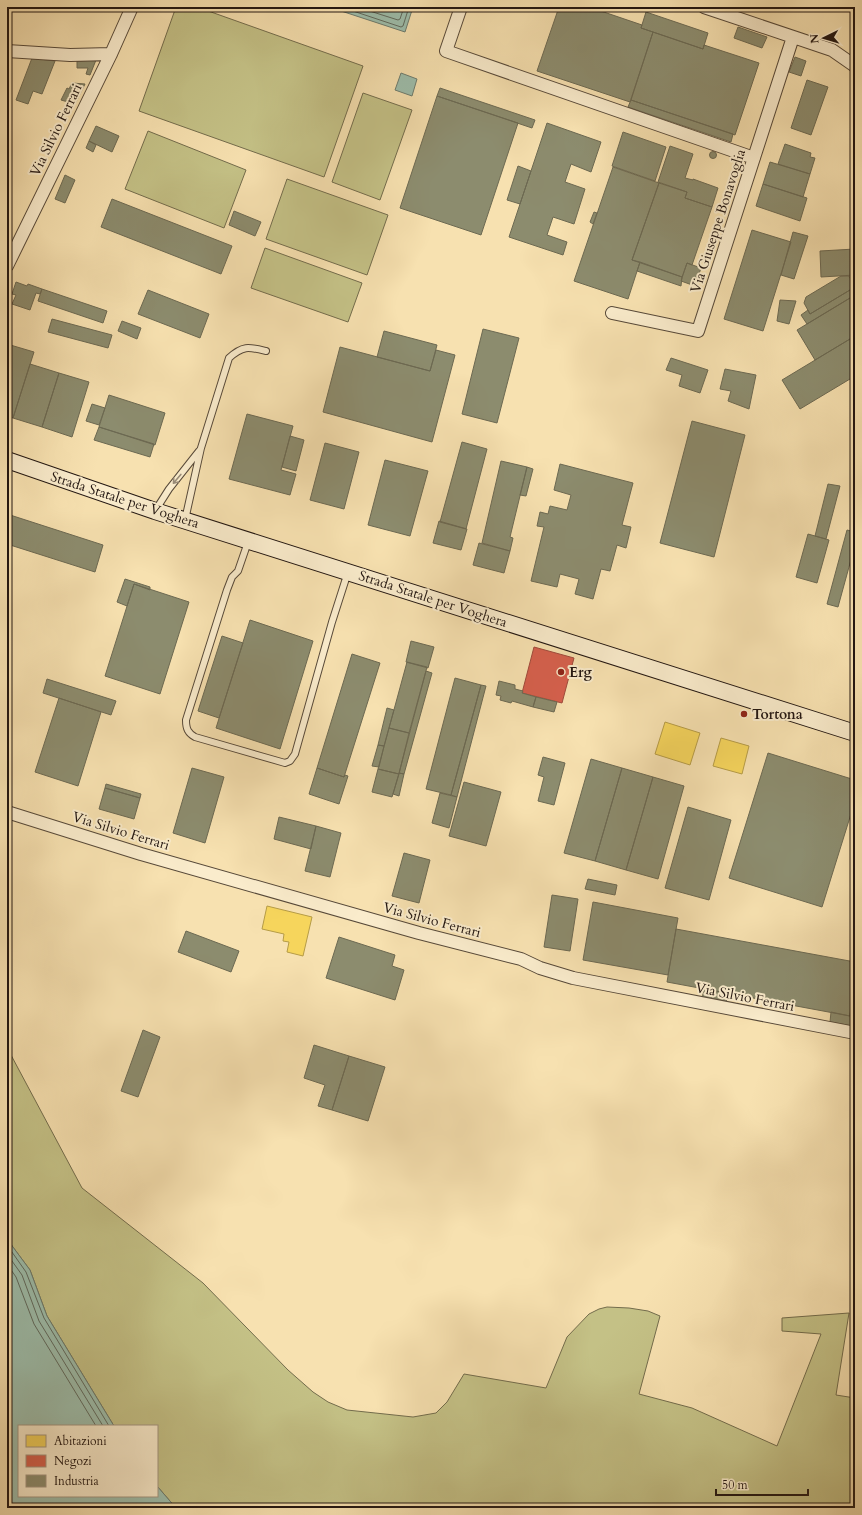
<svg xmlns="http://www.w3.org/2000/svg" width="862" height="1515" font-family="Cardo,serif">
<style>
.green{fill:#c4c186;stroke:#736c4c}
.water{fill:#9dbeac;stroke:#6c7b6e}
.homes{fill:#f6d55c;stroke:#b69c46}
.shops{fill:#d6604d;stroke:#a04a3b}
.industry{fill:#8c8c6e;stroke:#6c6952}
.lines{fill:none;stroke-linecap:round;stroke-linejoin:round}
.shore{stroke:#606a5e;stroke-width:1}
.lane-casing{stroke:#574939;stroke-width:8}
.street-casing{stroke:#574939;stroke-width:14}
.secondary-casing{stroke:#221611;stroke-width:18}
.lane{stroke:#faeccc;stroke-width:6}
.street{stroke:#faeccc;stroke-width:12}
.secondary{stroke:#faeccc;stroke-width:16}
.oneway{stroke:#998c78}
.poi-dot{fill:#8f2418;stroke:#faeccc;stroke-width:1.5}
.labels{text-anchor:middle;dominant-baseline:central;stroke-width:4;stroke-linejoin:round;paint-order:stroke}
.street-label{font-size:14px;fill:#221611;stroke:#faeccc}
.poi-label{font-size:14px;font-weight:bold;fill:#221611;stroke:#faeccc;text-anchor:start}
</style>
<rect width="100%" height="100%" fill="#f7e1b0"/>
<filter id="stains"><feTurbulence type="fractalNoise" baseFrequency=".005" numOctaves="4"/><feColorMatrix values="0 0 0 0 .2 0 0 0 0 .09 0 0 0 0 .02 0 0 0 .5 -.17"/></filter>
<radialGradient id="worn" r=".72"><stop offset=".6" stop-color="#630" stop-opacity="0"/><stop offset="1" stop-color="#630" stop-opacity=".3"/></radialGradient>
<path class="green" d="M 176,7 L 197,7 L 363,66 L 324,177 L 139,111 Z
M 363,93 L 412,110 L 380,200 L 332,182 Z
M 148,131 L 246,170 L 224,228 L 125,189 Z
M 287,179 L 388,215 L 367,275 L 266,239 Z
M 265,248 L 362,283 L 348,322 L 251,288 Z
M 7,1053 L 11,1055 L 82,1188 L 203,1283 L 288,1370 L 313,1392 L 328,1402 L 347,1410 L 413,1417 L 436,1413 L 447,1402 L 464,1374 L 546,1388 L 567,1337 L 589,1314 L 599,1309 L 607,1307 L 629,1308 L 648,1311 L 660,1316 L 639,1394 L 692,1408 L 777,1446 L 821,1334 L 782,1331 L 782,1318 L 849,1313 L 836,1395 L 855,1398 L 855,1508 L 176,1508 L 157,1486 L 157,1426 L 114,1426 L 47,1316 L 30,1270 L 7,1239 Z"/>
<path class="water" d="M 329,7 L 413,7 L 405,32 Z
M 401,73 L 417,79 L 412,96 L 395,90 Z
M 7,1239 L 30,1270 L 47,1316 L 114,1426 L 19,1426 L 19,1496 L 157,1496 L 157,1486 L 176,1508 L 7,1508 Z"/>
<path class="homes" d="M 665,722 L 700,733 L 690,765 L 655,754 Z
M 721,738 L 749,746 L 742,774 L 713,766 Z
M 267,906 L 312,917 L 303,956 L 287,952 L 289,942 L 283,941 L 284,934 L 262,929 Z"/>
<path class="shops" d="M 534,647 L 574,658 L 562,703 L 522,693 Z"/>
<path class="industry" d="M 559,7 L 589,7 L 642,25 L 641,28 L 653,32 L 630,102 L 537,71 Z
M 646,12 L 708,33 L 703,49 L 641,28 Z
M 738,27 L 767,37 L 762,48 L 734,38 Z
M 653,32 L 703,49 L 704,45 L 759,63 L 735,135 L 631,100 Z
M 795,57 L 806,61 L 801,76 L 789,72 Z
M 32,58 L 55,61 L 42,94 L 33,91 L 28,104 L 16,100 Z
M 96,60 L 90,75 L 86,74 L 88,68 L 77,68 L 77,61 Z
M 807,80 L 828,87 L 811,135 L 791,128 Z
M 72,83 L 85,84 L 75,104 L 61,100 L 67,88 L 69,89 Z
M 440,88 L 535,120 L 532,128 L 437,96 Z
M 437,96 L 518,123 L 481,235 L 400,208 Z
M 631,100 L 733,134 L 731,142 L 628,107 Z
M 547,123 L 601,142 L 591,172 L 571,164 L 565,182 L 585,189 L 574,224 L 553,217 L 547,235 L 567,242 L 563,255 L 509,237 Z
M 96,126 L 119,136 L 112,152 L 89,141 Z
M 623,132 L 666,147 L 655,181 L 612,166 Z
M 89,141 L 96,145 L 93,152 L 86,148 Z
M 785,144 L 811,153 L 810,157 L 815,158 L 810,174 L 778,164 Z
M 670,146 L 693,154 L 685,178 L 693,180 L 693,179 L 718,188 L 712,207 L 685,198 L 687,192 L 658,182 Z
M709.5 155a3.5 3.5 0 1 1 7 0a3.5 3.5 0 1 1-7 0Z
M 770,162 L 810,174 L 803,197 L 763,184 Z
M 518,166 L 531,171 L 520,204 L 507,200 Z
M 613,167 L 659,183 L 632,260 L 640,262 L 628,299 L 574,281 Z
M 65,175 L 75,180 L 65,203 L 55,199 Z
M 659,183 L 687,192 L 685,198 L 712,207 L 692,265 L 687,263 L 682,277 L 632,260 Z
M 763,184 L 807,198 L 800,221 L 756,206 Z
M 112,199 L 232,246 L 221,274 L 101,227 Z
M 234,211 L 261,222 L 255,236 L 229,225 Z
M 594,212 L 597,213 L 593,224 L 590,222 Z
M 752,230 L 791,242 L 763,331 L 724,319 Z
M 793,232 L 808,236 L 794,279 L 781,275 Z
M 855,249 L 855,275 L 821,277 L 820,251 Z
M 640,262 L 682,277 L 681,286 L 637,271 Z
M 687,263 L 701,268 L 695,286 L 681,281 Z
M 841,276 L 849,276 L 855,287 L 810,314 L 804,303 L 806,297 Z
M 16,282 L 27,286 L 28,284 L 42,289 L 40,294 L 36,293 L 30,310 L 12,304 L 16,295 L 12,294 Z
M 855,287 L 855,295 L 807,324 L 801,315 L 808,310 L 810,314 Z
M 42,289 L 107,311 L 103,323 L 38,301 Z
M 148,290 L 209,314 L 200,338 L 138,314 Z
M 855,295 L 855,336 L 815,360 L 797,330 Z
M 780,300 L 796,301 L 789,324 L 777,321 Z
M 52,319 L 112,335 L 108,348 L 48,332 Z
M 122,321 L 141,328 L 137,339 L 118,331 Z
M 483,329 L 519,338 L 497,423 L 462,414 Z
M 384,331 L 437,345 L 430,371 L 377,357 Z
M 855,336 L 855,376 L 800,409 L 782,380 Z
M 7,344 L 34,352 L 13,418 L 7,416 Z
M 340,347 L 430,371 L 436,350 L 455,355 L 432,442 L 323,412 Z
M 671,358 L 708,370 L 700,393 L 679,386 L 682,375 L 666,370 Z
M 30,364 L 59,373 L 42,427 L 13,418 Z
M 725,369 L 756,375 L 749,409 L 728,401 L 731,391 L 720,389 Z
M 59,373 L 89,382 L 72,437 L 42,427 Z
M 109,395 L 165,413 L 155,445 L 99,427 Z
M 92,404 L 105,408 L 99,425 L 86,421 Z
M 247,414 L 293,426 L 281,470 L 296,474 L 290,495 L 229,479 Z
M 692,421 L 745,435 L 714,557 L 660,543 Z
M 99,427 L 154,444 L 150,457 L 94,440 Z
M 290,436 L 304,440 L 296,471 L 282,467 Z
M 462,442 L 487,449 L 466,529 L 440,522 Z
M 325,443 L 359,452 L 344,509 L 310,500 Z
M 385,460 L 428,471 L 410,536 L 368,525 Z
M 501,461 L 527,467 L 510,537 L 513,538 L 510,551 L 482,543 Z
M 560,464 L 633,483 L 622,525 L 631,527 L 626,548 L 617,545 L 610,571 L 601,569 L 593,599 L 575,594 L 579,579 L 560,574 L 557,587 L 531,581 L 544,527 L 537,526 L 540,512 L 548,514 L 550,506 L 567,510 L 571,495 L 554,490 Z
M 527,467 L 533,469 L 526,496 L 520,495 Z
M 828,484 L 840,486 L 826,539 L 815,536 Z
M 7,514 L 103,545 L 95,572 L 7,544 Z
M 439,521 L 467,529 L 461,550 L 433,543 Z
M 847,530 L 855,532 L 855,545 L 838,607 L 827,604 Z
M 808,534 L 829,540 L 817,583 L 796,577 Z
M 479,543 L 510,551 L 504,573 L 473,565 Z
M 125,579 L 150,587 L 150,590 L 134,584 L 127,606 L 117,602 Z
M 134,584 L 189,602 L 160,694 L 105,676 Z
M 250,620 L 313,641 L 280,749 L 216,728 Z
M 222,636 L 243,643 L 219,718 L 198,711 Z
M 411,641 L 434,647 L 428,668 L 406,662 Z
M 352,654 L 380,663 L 344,777 L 317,768 Z
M 407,662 L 427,667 L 409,733 L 389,728 Z
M 426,671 L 432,673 L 404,774 L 399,773 Z
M 455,678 L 481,685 L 451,795 L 426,789 Z
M 47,679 L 116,701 L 111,715 L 43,693 Z
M 499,681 L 515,685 L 515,689 L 523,691 L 522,693 L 536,697 L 533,707 L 512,701 L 511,703 L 500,700 L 501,696 L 496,695 Z
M 481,685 L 486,686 L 457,797 L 451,795 Z
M 536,697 L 557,702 L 554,712 L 533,707 Z
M 59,698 L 101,712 L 78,786 L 35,772 Z
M 387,708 L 394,710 L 384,746 L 378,745 Z
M 389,728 L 409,733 L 399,774 L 378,769 Z
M 378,745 L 384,746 L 379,767 L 372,766 Z
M 768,753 L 855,780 L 855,801 L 822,907 L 729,878 Z
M 543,757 L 565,763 L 554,805 L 538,801 L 544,777 L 538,775 Z
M 591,759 L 622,768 L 595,861 L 564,853 Z
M 192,768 L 224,777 L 205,843 L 173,833 Z
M 317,768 L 344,777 L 345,775 L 348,776 L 339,804 L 309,794 Z
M 622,768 L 653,777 L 626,870 L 595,861 Z
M 378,769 L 399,774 L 392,797 L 372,792 Z
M 399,773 L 404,774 L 399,796 L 393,794 Z
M 653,777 L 684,786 L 658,879 L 626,870 Z
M 464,782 L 501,792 L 486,846 L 449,836 Z
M 106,784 L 141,794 L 140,798 L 105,788 Z
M 105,788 L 140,798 L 134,819 L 99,809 Z
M 440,793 L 457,797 L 449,828 L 432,823 Z
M 688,807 L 731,820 L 709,900 L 665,888 Z
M 279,817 L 316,826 L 311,849 L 274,839 Z
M 316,826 L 341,833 L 330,877 L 305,871 Z
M 404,853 L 430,860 L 419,903 L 392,896 Z
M 588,879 L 617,885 L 615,895 L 585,889 Z
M 552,895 L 578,899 L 570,951 L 544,947 Z
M 593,902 L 678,918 L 668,975 L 583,960 Z
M 676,929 L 855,962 L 855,986 L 850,1016 L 667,982 Z
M 186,931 L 239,951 L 231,972 L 178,952 Z
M 339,937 L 395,955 L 392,966 L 404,970 L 395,1000 L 326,978 Z
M 855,986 L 855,1015 L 850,1014 Z
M 704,989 L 728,993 L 726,1003 L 702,999 Z
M 831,1012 L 850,1016 L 850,1014 L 855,1015 L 853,1026 L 830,1022 Z
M 143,1030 L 160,1037 L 138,1097 L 121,1091 Z
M 314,1045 L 349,1056 L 332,1110 L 318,1106 L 325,1085 L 304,1078 Z
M 349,1056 L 385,1067 L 368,1121 L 332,1110 Z"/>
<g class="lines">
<path class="shore" d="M 341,7 L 401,27 L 403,26 L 409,7
M 357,7 L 398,20 L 400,19 L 404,7
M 7,1245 L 26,1272 L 44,1318 L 109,1426
M 7,1254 L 22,1275 L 39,1321 L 103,1426
M 7,1264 L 16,1277 L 34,1324 L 96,1426"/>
<defs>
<path id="lane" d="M 155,511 L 169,489 L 199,451
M 185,520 L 201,448 L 229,358 C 243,345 249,347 266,351
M 248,542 L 238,571 L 232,577 L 227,590 L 186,720 C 186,729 188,733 195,737 L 285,763 L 290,761 L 295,754 L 332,622 L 348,572"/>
<path id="street" d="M 461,7 L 446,51 L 754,158
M 704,7 L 832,50 L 855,66
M 7,51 L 70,55 L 111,54
M 7,266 L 111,54 L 132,7
M 612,313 L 698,331 L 793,37
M 7,812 L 141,854 L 419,933 L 521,959 L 540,968 L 573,978 L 855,1033"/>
<path id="secondary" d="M 7,460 L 155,511 L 855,733"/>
</defs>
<use href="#lane" class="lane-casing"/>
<use href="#street" class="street-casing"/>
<use href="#secondary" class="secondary-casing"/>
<use href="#lane" class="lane"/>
<use href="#street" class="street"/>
<use href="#secondary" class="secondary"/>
</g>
<defs><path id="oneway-shaft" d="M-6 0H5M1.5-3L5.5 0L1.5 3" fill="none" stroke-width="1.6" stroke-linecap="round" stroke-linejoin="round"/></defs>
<use class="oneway" href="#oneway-shaft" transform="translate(177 479) rotate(130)"/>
<g class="poi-dot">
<circle cx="561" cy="672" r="4"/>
<circle cx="744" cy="714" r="4"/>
</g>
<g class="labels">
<g class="street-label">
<text transform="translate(56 130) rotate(-64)">Via Silvio Ferrari</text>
<text transform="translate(718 221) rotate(-72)">Via Giuseppe Bonavoglia</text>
<text transform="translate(125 500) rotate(18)">Strada Statale per Voghera</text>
<text transform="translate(433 599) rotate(18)">Strada Statale per Voghera</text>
<text transform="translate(121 831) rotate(17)">Via Silvio Ferrari</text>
<text transform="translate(432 920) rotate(15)">Via Silvio Ferrari</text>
<text transform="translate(745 997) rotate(11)">Via Silvio Ferrari</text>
</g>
<g class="poi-label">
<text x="569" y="672">Erg</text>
<text x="752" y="714">Tortona</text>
</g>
</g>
<rect width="862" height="1515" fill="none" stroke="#f7e1b0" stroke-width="24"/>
<rect x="8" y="8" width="846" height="1499" fill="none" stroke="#221611" stroke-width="2"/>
<rect x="12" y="12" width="838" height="1491" fill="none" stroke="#221611"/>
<rect x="18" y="1425" width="140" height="72" fill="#faeccc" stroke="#a49681"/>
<rect x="26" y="1435" width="20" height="12" fill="#f6d55c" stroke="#a49681"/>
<text x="54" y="1445" font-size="12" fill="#221611">Abitazioni</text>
<rect x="26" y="1455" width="20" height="12" fill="#d6604d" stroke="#a49681"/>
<text x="54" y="1465" font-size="12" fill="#221611">Negozi</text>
<rect x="26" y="1475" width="20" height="12" fill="#8c8c6e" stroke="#a49681"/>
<text x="54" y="1485" font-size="12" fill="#221611">Industria</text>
<g transform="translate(824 38) rotate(265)" stroke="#faeccc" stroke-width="3" paint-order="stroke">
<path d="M0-3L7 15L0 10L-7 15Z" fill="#221611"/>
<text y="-6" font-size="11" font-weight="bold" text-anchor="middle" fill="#221611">N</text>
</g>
<path d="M716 1489v6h92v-6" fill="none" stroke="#221611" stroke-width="2"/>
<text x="722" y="1489" font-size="12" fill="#221611" stroke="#faeccc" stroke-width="3" paint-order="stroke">50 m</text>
<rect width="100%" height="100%" filter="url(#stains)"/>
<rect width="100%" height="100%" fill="url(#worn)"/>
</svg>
